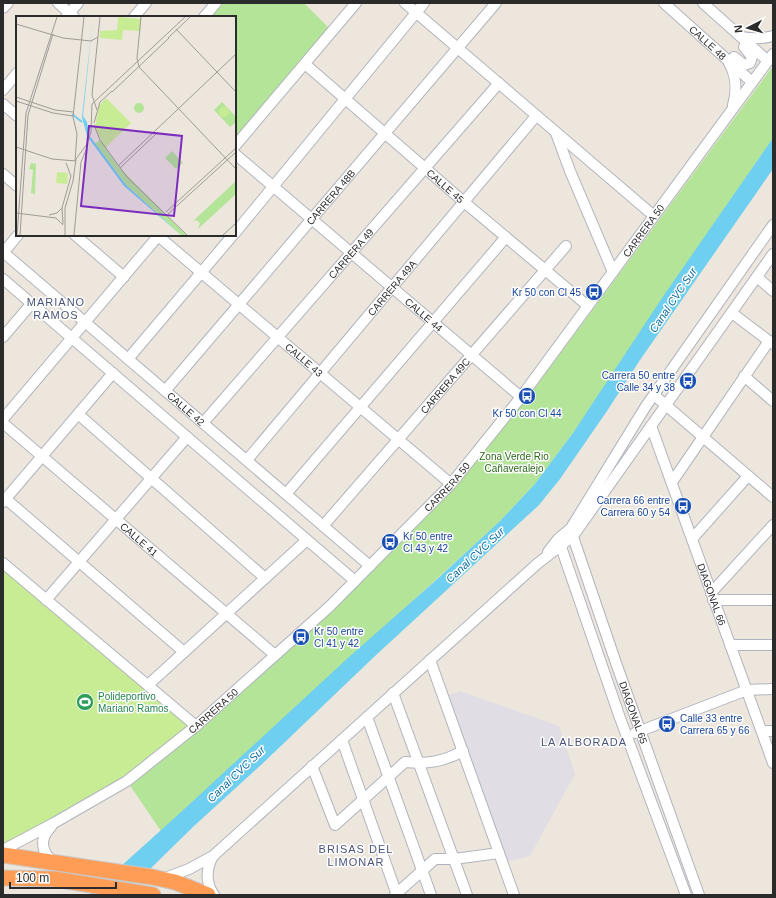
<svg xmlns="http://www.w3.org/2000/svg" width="776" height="898" font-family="Arial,sans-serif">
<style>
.industrial{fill:#e0dde5}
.green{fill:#b3e498}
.pitch{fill:#c7ec94}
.water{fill:#6ecff0}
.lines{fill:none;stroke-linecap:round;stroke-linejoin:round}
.minor-casing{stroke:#b1b4bf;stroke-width:12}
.highway-casing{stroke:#c8c8c8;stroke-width:17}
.minor{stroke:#fff;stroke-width:10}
.highway{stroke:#ff9d56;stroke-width:15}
.labels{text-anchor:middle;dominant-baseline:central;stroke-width:3;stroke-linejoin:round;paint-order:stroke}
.street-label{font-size:10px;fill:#2b2b2b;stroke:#fff}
.transit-label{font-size:10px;fill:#164399;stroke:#fff;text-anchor:end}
.park-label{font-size:10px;fill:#2b6a19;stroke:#fff}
.leisure-label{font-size:10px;fill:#27864d;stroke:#fff;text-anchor:start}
.water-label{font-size:11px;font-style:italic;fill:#0b6d9e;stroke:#fff}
.neighbourhood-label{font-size:11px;letter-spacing:1px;fill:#4a547c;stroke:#fff}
.inset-river{fill:none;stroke:#6ecff0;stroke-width:2}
.inset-road{fill:none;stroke:#9f9b96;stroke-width:1}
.view{fill:#7b2cbf;fill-opacity:0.15;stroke:#7b2cbf;stroke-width:2}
.inset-edge{fill:none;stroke:#2b2b2b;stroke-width:2}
</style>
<rect width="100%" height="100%" fill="#ede6dd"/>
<path class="industrial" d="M 460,691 L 559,726 L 575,774 L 530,856 L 502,863 L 443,697 Z"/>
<path class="green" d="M 223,3 L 304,3 L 330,29 L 235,141 L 235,17 L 211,17 Z
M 773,66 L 773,138 L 573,433 L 534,485 L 500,521 L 161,831 L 127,781 L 329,607 L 354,589 L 455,488 L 537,385 Z"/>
<path class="pitch" d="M 3,563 L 196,726 L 127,781 L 3,850 Z"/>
<path class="water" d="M 773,138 L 773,169 L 640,360 L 607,411 L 560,479 L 539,505 L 375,656 L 262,764 L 194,826 L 149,870 L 120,895 L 89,895 L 180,813 L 349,657 L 434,582 L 500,521 L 534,485 L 573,433 L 662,298 Z"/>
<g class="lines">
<defs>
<g id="minor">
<path d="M 58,3 L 74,17"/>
<path d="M 405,3 L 654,216"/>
<path id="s1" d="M 664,3 L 752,82"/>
<path d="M 703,3 L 768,61"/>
<path d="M 3,8 L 8,3"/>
<path d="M 66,17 L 78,3"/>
<path d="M 134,17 L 146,3"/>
<path d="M 204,17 L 216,3"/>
<path d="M 741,37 C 753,39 762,39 773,36"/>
<path d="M 734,57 L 744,65 L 750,63 L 752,57 L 744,47"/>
<path d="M 729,63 C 737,77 737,90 733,105"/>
<path id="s2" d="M 305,64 L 464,202 L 588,306"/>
<path d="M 3,90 L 17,73"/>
<path d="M 3,104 L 17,116"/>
<path d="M 556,133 L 570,171 L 613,272"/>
<path d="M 235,146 L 356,3"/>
<path id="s3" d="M 235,154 L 521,397"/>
<path d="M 3,174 L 17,186"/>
<path d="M 235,233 L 424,3"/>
<path d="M 75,235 L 124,277"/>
<path id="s4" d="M 157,235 L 451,484"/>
<path id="s5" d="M 3,252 L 370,566"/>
<path d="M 3,253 L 18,235"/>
<path d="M 757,277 L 773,291"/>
<path d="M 3,279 L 355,581"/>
<path d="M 732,313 L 773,344"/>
<path d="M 3,337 L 32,303"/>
<path d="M 128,359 L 233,235"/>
<path d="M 744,376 L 773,401"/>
<path id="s6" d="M 165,391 L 496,3"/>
<path d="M 654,395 L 773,497"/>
<path d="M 78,414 L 265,578"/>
<path d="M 3,419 L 159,235"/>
<path id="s7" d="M 3,423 L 275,655"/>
<path id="s8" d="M 203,423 L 499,83"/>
<path id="s9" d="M 651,426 L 773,763"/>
<path id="s10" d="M 247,460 L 536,116"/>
<path d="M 672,482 L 769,341"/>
<path d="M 286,494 L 506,237"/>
<path d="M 6,499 L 184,652"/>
<path d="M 3,502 L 113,373"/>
<path id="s11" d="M 323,526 L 566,246"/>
<path id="s12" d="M 571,531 L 616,663 L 699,895"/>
<path d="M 692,539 L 748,476"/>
<path d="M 559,541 L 620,718 L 686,895"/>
<path d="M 548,552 L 558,539 L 571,528 L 646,406 L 773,225"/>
<path d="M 3,563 L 196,726"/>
<path d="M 711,593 L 773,525"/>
<path d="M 46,600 L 187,437"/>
<path d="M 713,600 L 773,600"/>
<path d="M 730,645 L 773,645"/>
<path d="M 430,660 L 514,895"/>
<path d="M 148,685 L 307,540"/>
<path d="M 393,693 L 467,895"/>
<path d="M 367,717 L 431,895"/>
<path d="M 762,731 L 773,731"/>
<path d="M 635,733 L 747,690 L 773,689"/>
<path d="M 342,740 L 397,895"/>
<path d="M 312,766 L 335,825 L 405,762 C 428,764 443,762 463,751"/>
<path d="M 51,827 C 39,838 41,853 54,862"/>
<path id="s13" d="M 3,850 L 54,823 L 127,781 L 196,726 L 329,607 L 451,484 L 521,397 L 773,54"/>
<path d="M 213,856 C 206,869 205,882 214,895"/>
<path d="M 165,878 L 189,869 L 213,856 L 537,564 L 573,536 L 773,254"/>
<path d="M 395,895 L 435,859 L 454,859 L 499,853"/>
</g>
<path id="highway" d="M 3,855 L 152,877 L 175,882 L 208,895
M 3,878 L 54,879 L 153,895"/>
</defs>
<use href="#minor" class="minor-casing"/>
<use href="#highway" class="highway-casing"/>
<use href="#minor" class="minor"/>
<use href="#highway" class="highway"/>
</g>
<defs>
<symbol id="bus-disc" viewBox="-11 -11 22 22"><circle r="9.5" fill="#1a4fb4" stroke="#fff"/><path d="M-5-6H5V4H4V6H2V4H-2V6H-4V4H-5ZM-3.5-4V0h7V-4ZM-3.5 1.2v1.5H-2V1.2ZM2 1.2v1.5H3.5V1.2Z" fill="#fff"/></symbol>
<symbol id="stadium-disc" viewBox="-11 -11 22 22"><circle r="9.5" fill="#2e9e5b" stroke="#fff"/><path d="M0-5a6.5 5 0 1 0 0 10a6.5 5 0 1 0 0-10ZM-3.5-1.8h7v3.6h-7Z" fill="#fff"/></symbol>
</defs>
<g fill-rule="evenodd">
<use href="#bus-disc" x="584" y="282" width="20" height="20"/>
<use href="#bus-disc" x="678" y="371" width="20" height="20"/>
<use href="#bus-disc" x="517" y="386" width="20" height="20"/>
<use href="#bus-disc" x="673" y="496" width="20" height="20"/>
<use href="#bus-disc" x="380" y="532" width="20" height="20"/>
<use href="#bus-disc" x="291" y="627" width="20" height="20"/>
<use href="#stadium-disc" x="75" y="692" width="20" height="20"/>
<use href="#bus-disc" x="657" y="714" width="20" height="20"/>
</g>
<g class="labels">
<g class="street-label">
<text stroke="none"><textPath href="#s1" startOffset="59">CALLE 48</textPath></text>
<text stroke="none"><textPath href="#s2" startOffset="186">CALLE 45</textPath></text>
<text stroke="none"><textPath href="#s6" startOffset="255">CARRERA 48B</textPath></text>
<text stroke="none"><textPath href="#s13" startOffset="900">CARRERA 50</textPath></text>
<text stroke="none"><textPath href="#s8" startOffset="225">CARRERA 49</textPath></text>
<text stroke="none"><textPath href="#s10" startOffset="225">CARRERA 49A</textPath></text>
<text stroke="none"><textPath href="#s3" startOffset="248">CALLE 44</textPath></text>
<text stroke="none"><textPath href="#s4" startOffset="193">CALLE 43</textPath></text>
<text stroke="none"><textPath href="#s11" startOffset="186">CARRERA 49C</textPath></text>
<text stroke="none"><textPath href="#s5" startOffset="241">CALLE 42</textPath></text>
<text stroke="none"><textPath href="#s13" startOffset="577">CARRERA 50</textPath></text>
<text stroke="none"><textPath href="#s7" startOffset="179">CALLE 41</textPath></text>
<text stroke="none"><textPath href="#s9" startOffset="179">DIAGONAL 66</textPath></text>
<text stroke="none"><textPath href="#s13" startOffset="253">CARRERA 50</textPath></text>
<text stroke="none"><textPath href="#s12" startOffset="192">DIAGONAL 65</textPath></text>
</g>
<g class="transit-label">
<text x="581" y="292">Kr 50 con Cl 45</text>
<text x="675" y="375">Carrera 50 entre<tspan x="675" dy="12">Calle 34 y 38</tspan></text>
<text x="527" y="413" text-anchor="middle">Kr 50 con Cl 44</text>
<text x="670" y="500">Carrera 66 entre<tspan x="670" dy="12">Carrera 60 y 54</tspan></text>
<text x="403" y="536" text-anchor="start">Kr 50 entre<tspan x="403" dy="12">Cl 43 y 42</tspan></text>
<text x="314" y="631" text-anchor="start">Kr 50 entre<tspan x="314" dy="12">Cl 41 y 42</tspan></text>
<text x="680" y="718" text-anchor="start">Calle 33 entre<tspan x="680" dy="12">Carrera 65 y 66</tspan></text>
</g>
<g class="park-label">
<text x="514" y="456">Zona Verde Rio<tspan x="514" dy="12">Cañaveralejo</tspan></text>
</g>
<g class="leisure-label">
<text x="98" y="696">Polideportivo<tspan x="98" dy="12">Mariano Ramos</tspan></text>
</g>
<g class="water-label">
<text transform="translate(673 300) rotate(-56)">Canal CVC Sur</text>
<text transform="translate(475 555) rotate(-43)">Canal CVC Sur</text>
<text transform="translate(236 774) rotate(-44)">Canal CVC Sur</text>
</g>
<g class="neighbourhood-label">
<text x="56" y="302">MARIANO<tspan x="56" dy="13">RAMOS</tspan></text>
<text x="584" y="742">LA ALBORADA</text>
<text x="356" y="849">BRISAS DEL<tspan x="356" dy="13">LIMONAR</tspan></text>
</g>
</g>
<g transform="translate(16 16)">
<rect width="220" height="220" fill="#ede6dd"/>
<path d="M 206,86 L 220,101 L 220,106 L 214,111 L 198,94 ZM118 92a5 5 0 1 1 10 0a5 5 0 1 1-10 0ZM 84,124 L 102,150 L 170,219 L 165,219 L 110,169 L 79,127 ZM 156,135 L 167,147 L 160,153 L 149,142 ZM 15,147 L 20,148 L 19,178 L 15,177 L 17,154 L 13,153 ZM 220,165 L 220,178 L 182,213 L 184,207 L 180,204 L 176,206 Z" fill="#b3e498"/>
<path d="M 102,1 L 125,3 L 124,15 L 107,14 L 106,24 L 84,22 L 84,15 L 101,14 ZM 90,82 L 115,107 L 89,132 L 79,111 L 83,90 ZM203 96a5 5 0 1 1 10 0a5 5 0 1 1-10 0ZM 41,156 L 52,157 L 51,168 L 40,167 Z" fill="#c7ec94"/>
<path d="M 77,1 L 67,100 L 71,106 L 73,119 L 110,169 L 165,219 L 108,170 L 71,120 L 66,101 Z" fill="#6ecff0"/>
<path class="inset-river" d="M 56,98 L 66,106"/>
<path class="inset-road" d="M 125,1 L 121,42 L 123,51 L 220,153M 0,8 L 47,22 L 75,25 L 82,21M 160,13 L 220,76M 152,22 L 174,1M 96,76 L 153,22M 0,81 L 39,94 L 57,96M 0,85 L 37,97 L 57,100M 81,94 L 76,79 L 84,1M 78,107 L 84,86 L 96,75M 78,109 L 84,124 L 111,161 L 171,219M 0,131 L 36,143 L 60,145M 59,145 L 61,118 L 57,101 L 68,1M 102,150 L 220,38M 104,152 L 142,116M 150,196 L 220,132M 0,197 L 40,202 L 47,209M 152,198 L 220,136M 33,199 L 41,197 L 46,192M 47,208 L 46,192 L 55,160 L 50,147M 1,219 L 10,97 L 41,1M 4,219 L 12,99 L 37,18M 49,219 L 49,192 L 57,165 L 60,143 L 71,128 L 75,116 L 76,88 L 169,1M 58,219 L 65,146 L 70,134M 207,219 L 220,207"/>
<path class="view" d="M 73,110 L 166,120 L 158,200 L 65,190 Z"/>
<rect width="220" height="220" class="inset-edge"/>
</g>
<rect width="776" height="898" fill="none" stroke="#2b2b2b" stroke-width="8"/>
<g transform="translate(748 28) rotate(264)" stroke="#ffffff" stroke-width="3" paint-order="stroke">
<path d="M0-3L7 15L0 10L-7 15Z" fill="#2b2b2b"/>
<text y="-6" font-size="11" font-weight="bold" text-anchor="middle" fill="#2b2b2b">N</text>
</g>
<path d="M10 882v6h106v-6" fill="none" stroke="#2b2b2b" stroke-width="2"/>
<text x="16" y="882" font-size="12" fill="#2b2b2b" stroke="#ffffff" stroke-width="3" paint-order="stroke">100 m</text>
</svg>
